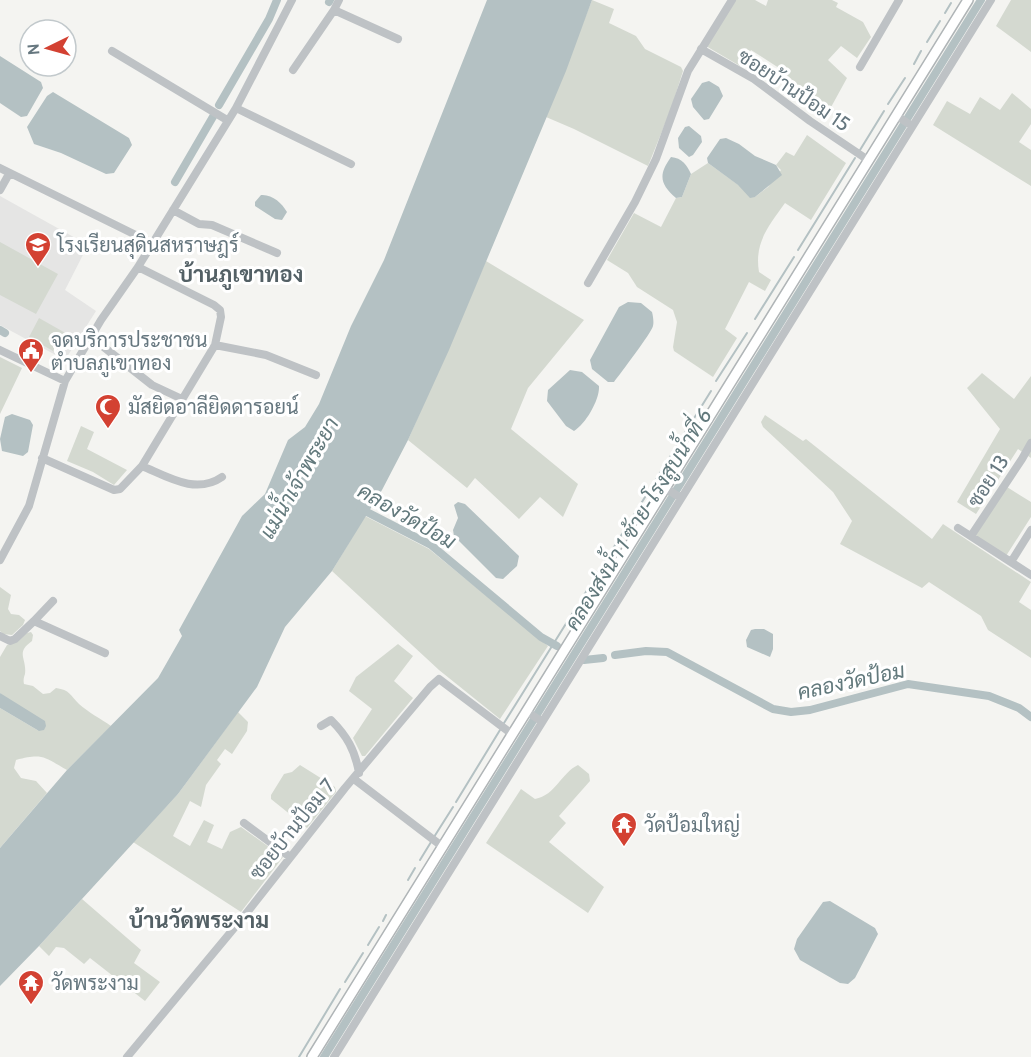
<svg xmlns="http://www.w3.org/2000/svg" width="1031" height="1057" font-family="Cabin,Sarabun,sans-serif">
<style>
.built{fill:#e5e5e4}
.green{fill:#d4d9d0}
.water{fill:#b4c1c3}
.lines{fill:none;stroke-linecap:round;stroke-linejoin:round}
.stream{stroke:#b4c1c3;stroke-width:2}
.canal{stroke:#b4c1c3;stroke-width:8}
.major-casing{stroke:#b0b5b7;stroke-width:12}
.minor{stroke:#bec2c5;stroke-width:8}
.major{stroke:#fff;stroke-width:9}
.labels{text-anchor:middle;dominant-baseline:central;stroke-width:6;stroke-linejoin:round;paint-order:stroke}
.street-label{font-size:20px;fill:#66777f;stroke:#fff}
.poi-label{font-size:20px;fill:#66777f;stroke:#fff;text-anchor:start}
.water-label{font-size:21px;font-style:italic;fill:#62797c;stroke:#fff}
.quarter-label{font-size:22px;font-weight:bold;fill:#536065;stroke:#fff}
</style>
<rect width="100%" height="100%" fill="#f4f4f1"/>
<path class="built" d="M 0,196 L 88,245 L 65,290 L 96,311 L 65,360 L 0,325 Z"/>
<path class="green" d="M 592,0 L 614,9 L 609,23 L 636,36 L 645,49 L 681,67 L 683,71 L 671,109 L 648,166 L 574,129 L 546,117 Z
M 734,0 L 755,0 L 766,6 L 768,0 L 832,0 L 838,3 L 836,7 L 863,22 L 871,37 L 857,58 L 841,46 L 828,60 L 847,78 L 830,109 L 826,110 L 779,68 L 751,50 L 740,66 L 706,46 Z
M 1011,0 L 1031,0 L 1031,52 L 996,26 Z
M 1012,93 L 1031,109 L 1031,124 L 1019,142 L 1031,150 L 1031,186 L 933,125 L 947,101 L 970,114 L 980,97 L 1000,110 Z
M 807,135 L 846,163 L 811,220 L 785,203 C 769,226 754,242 759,272 L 771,280 L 765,291 L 749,282 L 725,329 L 737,338 L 713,377 L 674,351 L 673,347 L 677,322 L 673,310 L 637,287 L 628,273 L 607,260 L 634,213 L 661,227 L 676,198 L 682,197 L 691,174 L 708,163 L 755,197 L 768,187 L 781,170 L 776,165 L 786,152 L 794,156 Z
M 0,242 L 58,274 L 36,314 L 0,295 Z
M 486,261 L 584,320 L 528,388 L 511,429 L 578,484 L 563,517 L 540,497 L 519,519 L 475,478 L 467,488 L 408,440 Z
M 39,318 L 69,335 L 58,354 L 29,337 Z
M 0,357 L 22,368 L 0,414 Z
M 982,373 L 1014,399 L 1031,376 L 1031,458 L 1018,449 L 976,514 L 957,502 L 1000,429 L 967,388 Z
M 765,415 L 803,441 L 806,439 L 932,539 L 943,524 L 1031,582 L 1019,602 L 1031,610 L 1031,658 L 988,630 L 981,616 L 929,582 L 922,588 L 840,544 L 852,521 L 833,492 L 763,427 L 761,422 Z
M 81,426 L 94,432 L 87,449 L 127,470 L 114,485 L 93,472 L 67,461 Z
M 1007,487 L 1031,502 L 1031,517 L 1006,556 L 975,536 Z
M 365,516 L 429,549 L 548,646 L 500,719 L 439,670 L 332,571 Z
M 0,587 L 11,595 L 8,609 L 11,614 L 19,615 L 25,620 L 23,625 L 12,635 L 3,634 L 0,631 Z
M 31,632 L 33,635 L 32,641 C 15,653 27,658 25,674 C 24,677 23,680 24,684 L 33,686 L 43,694 L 50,693 L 56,688 C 70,690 70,695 79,704 C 88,712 101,719 111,726 L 67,770 C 44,757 43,753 16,760 L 14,768 L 21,778 L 36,781 L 47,793 L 0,848 L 0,708 L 39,731 L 0,693 L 0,657 L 7,645 L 15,642 L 27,633 Z
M 398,644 L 413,656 L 394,681 L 413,698 L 365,756 L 362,756 L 353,738 L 372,709 L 349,691 L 356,677 Z
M 238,712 L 248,722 L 247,731 L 232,754 L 225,749 L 217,760 L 221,764 L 206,785 L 201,807 L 190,801 L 173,836 L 190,846 L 204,820 L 214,825 L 207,842 L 222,849 L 230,832 L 241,827 L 283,857 L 241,912 L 133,842 L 178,794 Z
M 300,765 L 335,787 L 336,792 L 307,828 L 271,799 L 271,795 L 284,774 L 292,772 Z
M 578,765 L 589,774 L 590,781 L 559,816 L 566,823 L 549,842 L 604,887 L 588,913 L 486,843 L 521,789 L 535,799 C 556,795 561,773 578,765 Z
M 82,899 L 141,950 L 134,963 L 160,982 L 145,1001 L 90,958 L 84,964 L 64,948 L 56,947 L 49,956 L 39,946 Z"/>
<path class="water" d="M 487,0 L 592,0 L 566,71 L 449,350 L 408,440 L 382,490 L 332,571 L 285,627 L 257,687 L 178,794 L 39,946 L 0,986 L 0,848 L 67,770 L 158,678 L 182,636 L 179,630 L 242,516 L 265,494 L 288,440 L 305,427 L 319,404 L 351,326 L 384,260 Z
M 0,56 L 41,82 L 43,88 L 27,116 L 21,117 L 0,103 Z
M 709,81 L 719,87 L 723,96 L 709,119 L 704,120 L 693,107 L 691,99 L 702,83 Z
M 53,92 L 129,138 L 132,145 L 114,173 L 106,174 L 61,153 L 34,144 L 27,127 L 47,96 Z
M 689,126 L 701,136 L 702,142 L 693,155 L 689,157 L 679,148 L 678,138 L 685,127 Z
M 726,138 L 739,144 L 755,156 L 776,165 L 782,175 L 755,197 L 750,198 L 738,185 L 708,163 L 707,158 L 720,139 Z
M 671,157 C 682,158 687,165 691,174 L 682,197 L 676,198 C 660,184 658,175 671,157 Z
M 261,195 C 272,194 282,203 287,212 L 282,220 L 275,219 L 255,206 L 255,202 Z
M 628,302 L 641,303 L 652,312 C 653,316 654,322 653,326 C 652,332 620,374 614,382 L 608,382 L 592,369 L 590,360 L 619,307 Z
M 570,370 L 582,372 L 599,386 C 600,399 586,424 574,431 L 566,426 L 547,401 L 548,390 Z
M 12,414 L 30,420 L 33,425 L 28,452 L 23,456 L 2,451 L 0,439 L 5,417 Z
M 458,502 L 465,504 L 519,556 L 517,566 L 503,579 L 496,578 L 454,536 L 453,530 L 458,518 L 454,505 Z
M 755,629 L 764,629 L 773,634 L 773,649 L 770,657 L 747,647 L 746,640 L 751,630 Z
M 0,693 L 45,721 L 46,726 L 44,730 L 39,731 L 0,708 Z
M 830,901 L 875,928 L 878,934 L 855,978 L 848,984 L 840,983 L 800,960 L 794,949 L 797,939 L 823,902 Z"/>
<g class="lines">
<path class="stream" d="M 945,13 L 951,3
M 927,42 L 940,21
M 914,64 L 921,51
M 888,104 L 905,78
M 860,150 L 884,111
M 798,250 L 855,158
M 755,319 L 794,257
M 716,381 L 747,333
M 632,518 L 711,391
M 581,600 L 627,526
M 504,723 L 577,606
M 456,802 L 500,730
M 434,837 L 453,807
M 420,860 L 431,842
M 408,880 L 415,868
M 383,921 L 386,915
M 368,945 L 379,927
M 345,982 L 363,953
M 299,1057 L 340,989"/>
<path class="canal" d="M 329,2 L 330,0
M 219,105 L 269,19 L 277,0
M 175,182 L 214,115
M 0,330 L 5,333
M 361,509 L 431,545 L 541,637 L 557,646
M 615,655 L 646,651 L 667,652 L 773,709 L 791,712 L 810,710 L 908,684 L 989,696 L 1019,708 L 1031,717
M 584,660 L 603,658
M 324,1057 L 981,0"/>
<defs>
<path id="major" d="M 312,1057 L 968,0"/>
</defs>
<use href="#major" class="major-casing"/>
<path class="minor" d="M 334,10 L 398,39
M 701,49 L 754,79 L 810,121 L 868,160
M 112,51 L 227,120
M 860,67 L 899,0
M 293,70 L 334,10 L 339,0
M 236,108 L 351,164
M 897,116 L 912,126
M 0,168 L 152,243
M 0,190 L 9,174
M 173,210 L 199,224 L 212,225 L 277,253
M 138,267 L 214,305 L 220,310 L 221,317 L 215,345 L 142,466
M 588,283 L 635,202 L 656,159 L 688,71 L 732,0
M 91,337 L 152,385 L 182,399
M 215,345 L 266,355 L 316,375
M 0,350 L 65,381
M 42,458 L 114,490 L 120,489 L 142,466 C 168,477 196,495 222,477
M 665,488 L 681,498
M 958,528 L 1031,575
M 971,536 L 1022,459 L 1031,443
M 0,560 L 29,506 L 65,381 L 101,320 L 138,267 L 236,108 L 292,0
M 1011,562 L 1031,530
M 34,621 L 53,601
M 0,636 L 10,641 L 15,639 L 34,621 L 105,653
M 526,711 L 541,721
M 321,726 L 331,720 C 347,736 355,750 359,773
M 354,779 L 443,847
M 244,823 L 290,857
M 127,1057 L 245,915 L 345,788 L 430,687 L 439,679 L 512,734
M 334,1057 L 991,0"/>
<use href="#major" class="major"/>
</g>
<defs>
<symbol id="school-pin" viewBox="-11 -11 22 30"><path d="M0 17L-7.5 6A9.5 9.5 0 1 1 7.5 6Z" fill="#d34132" stroke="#fff"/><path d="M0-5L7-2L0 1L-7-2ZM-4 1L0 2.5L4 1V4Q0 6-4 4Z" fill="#fff"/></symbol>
<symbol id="civic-pin" viewBox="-11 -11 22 30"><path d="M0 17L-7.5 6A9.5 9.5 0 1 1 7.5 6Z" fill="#d34132" stroke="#fff"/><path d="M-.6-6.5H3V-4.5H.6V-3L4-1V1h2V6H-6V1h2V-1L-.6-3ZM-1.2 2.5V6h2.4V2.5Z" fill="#fff"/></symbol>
<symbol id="mosque-pin" viewBox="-11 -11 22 30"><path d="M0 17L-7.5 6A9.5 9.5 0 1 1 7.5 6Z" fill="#d34132" stroke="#fff"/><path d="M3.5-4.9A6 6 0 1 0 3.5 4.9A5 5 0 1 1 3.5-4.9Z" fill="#fff"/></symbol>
<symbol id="temple-pin" viewBox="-11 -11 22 30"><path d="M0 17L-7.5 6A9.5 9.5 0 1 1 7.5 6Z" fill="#d34132" stroke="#fff"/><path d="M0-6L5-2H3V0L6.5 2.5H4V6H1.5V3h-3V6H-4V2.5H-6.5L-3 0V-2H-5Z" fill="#fff"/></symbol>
</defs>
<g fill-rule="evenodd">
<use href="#school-pin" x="23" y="230" width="30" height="40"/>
<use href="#civic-pin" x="16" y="336" width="30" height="40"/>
<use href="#mosque-pin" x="93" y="392" width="30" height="40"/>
<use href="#temple-pin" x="609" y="810" width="30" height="40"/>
<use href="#temple-pin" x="16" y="968" width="30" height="40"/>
</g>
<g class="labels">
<g class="street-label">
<text transform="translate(794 90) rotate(34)">ซอยบ้านป้อม 15</text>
<text transform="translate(988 481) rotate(-57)">ซอย 13</text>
<text transform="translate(292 829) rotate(-51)">ซอยบ้านป้อม 7</text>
</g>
<g class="poi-label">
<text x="57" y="245">โรงเรียนสุดินสหราษฎร์</text>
<text x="51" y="340">จุดบริการประชาชน<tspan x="51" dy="23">ตำบลภูเขาทอง</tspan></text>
<text x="128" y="407">มัสยิดอาลียิดดารอยน์</text>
<text x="644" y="825">วัดป้อมใหญ่</text>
<text x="51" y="983">วัดพระงาม</text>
</g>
<g class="water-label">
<text transform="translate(299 478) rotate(-60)">แม่น้ำเจ้าพระยา</text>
<text transform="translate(407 516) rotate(30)">คลองวัดป้อม</text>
<text transform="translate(638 519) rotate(-58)">คลองส่งน้ำ 1 ซ้าย-โรงสูบน้ำที่ 6</text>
<text transform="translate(851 681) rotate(-12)">คลองวัดป้อม</text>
</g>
<g class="quarter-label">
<text x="241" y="274">บ้านภูเขาทอง</text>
<text x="199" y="920">บ้านวัดพระงาม</text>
</g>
</g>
<g transform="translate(48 48) rotate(265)"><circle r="28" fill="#ffffff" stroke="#c2c9cc" stroke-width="1.5"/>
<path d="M0-4.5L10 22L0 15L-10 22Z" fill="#d34132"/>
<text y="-9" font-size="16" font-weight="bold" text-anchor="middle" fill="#66777f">N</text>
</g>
</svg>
